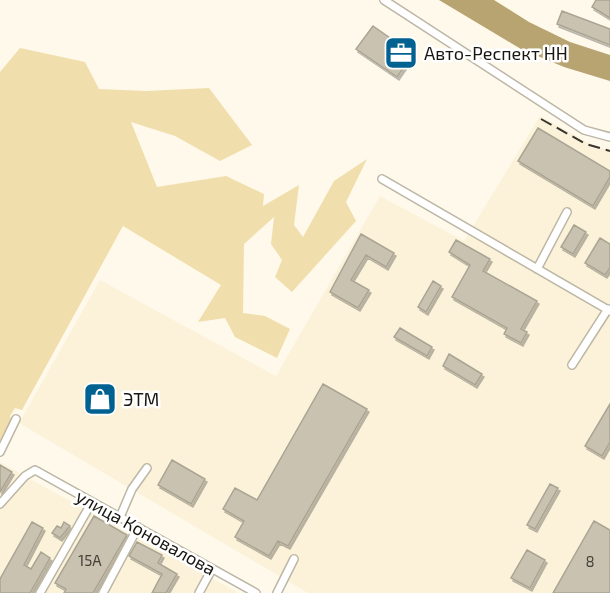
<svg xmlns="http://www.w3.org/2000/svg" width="610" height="593" font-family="'Exo 2',sans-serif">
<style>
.built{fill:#fbf2d9}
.green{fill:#f1dead}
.water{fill:#b8a471}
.building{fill:#c9c2b1;stroke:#aaa493;stroke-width:1.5;filter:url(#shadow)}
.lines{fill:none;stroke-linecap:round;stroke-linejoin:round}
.minor-casing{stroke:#bcb6a5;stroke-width:10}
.minor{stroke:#fff;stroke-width:7}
.rail{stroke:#38352e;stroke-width:2;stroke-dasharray:12 6;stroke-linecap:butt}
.labels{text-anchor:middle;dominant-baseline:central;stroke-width:5;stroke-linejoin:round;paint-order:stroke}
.number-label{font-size:15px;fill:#444138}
.poi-label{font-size:18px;fill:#181610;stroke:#fff;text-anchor:start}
.street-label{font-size:18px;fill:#181610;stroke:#fff}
</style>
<defs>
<filter id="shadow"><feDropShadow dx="2" dy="3" stdDeviation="0" flood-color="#0004"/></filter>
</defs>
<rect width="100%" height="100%" fill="#fff9eb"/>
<path class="built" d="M 540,116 L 598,148 L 610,149 L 610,593 L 308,593 L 19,423 L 100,280 L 276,376 L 380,196 L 464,241 Z
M 0,462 L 50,490 L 239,593 L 0,593 Z"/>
<path class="green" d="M 20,48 L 85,62 L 99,89 L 146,91 L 209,88 L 252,145 L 220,161 L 175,136 L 131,122 L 157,187 L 226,176 L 264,194 L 263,206 L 299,185 L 294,225 L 303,237 L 334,181 L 367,159 L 346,202 L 356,221 L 292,292 L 275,277 L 282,260 L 271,244 L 274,217 L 244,244 L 243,313 L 265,316 L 290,329 L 277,358 L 235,337 L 225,318 L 198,322 L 221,285 L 123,226 L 22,410 L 15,408 L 10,416 L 12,421 L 0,442 L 0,72 Z"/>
<path class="water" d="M 439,0 L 494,0 L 529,22 L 570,42 L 610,55 L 610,81 L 564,67 L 521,49 Z"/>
<path class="building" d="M 596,0 L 610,0 L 610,18 L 592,7 Z
M 562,11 L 610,29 L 610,45 L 557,24 Z
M 373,26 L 413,54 L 397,77 L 356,49 Z
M 538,128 L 610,171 L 610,177 L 593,206 L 518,161 Z
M 574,225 L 586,232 L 573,254 L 561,247 Z
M 361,234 L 394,253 L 386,267 L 366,255 L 351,280 L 369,290 L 358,308 L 330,292 Z
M 600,238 L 610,244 L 610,268 L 605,275 L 585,263 Z
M 456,240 L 490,259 L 483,271 L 537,301 L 521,329 L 527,332 L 521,343 L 504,334 L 507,328 L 452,297 L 470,265 L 449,252 Z
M 433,281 L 441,286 L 426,312 L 418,307 Z
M 400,328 L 432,347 L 427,356 L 394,337 Z
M 449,354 L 482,374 L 475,385 L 443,366 Z
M 323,384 L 367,409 L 288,546 L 278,541 L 269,556 L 235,537 L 244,521 L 223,509 L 235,488 L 257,500 Z
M 610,404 L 610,442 L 602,456 L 585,446 Z
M 172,460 L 205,479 L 191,504 L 158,485 Z
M 0,465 L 12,472 L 0,492 Z
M 550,484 L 558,488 L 535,529 L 527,525 Z
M 94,516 L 127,535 L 93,593 L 64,593 L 66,589 L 55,583 Z
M 594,521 L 610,530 L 610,593 L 553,593 Z
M 32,522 L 43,528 L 24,565 L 31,569 L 41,552 L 50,558 L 30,593 L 0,593 L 0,579 Z
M 64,522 L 70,526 L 60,538 L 52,533 L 57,526 L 61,528 Z
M 137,542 L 162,555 L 158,563 L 177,574 L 166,593 L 152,593 L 162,574 L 129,556 Z
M 527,550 L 545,560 L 530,588 L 511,578 Z"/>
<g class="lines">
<defs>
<path id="minor" d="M 384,0 L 584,130 L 610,137
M 382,179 L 610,311
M 537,269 L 567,212
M 572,365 L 608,309
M 0,452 L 16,419
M 0,504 L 25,476 L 35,470 L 256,593
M 120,517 L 132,489 L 147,468
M 40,593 L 92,502
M 103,593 L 138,527
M 199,593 L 212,569
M 277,593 L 294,559"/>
</defs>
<use href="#minor" class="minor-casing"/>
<use href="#minor" class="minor"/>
<path class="rail" d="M 541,119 L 586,144 L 610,151"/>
</g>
<defs>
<symbol id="office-square" viewBox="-11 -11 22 22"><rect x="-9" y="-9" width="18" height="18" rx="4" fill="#016292" stroke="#fff"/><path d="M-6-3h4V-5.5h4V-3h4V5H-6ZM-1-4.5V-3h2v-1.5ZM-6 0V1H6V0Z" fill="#fff"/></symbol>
<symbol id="shop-square" viewBox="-11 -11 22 22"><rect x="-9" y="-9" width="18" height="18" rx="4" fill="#016292" stroke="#fff"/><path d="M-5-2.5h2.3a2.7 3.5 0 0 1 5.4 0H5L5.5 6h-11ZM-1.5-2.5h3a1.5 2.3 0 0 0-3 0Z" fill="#fff"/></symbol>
</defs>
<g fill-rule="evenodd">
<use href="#office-square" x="382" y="34" width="38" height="38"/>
<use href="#shop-square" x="81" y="380" width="38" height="38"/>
</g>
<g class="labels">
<g class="number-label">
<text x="90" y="560">15А</text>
<text x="590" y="561">8</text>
</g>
<g class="poi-label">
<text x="424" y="53">Авто-Респект НН</text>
<text x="123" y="399">ЭТМ</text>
</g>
<g class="street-label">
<text transform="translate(146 532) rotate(29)">улица Коновалова</text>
</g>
</g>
</svg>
